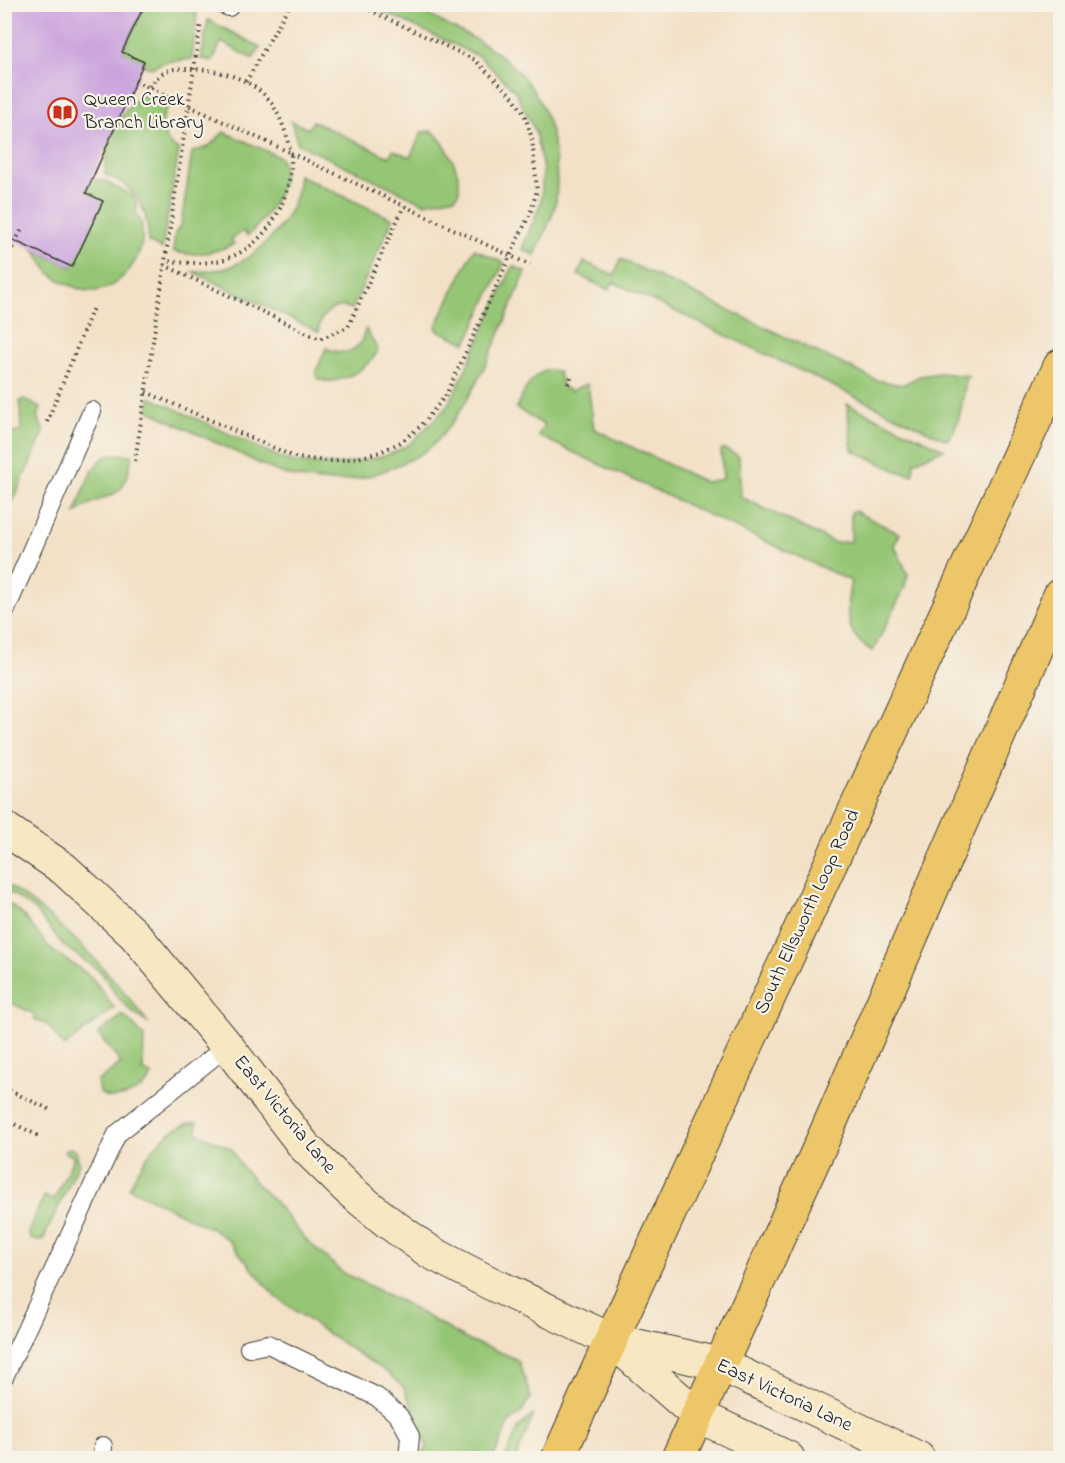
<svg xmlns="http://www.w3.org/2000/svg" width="1065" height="1463" font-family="'Indie Flower',sans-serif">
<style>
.green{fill:#95c675;stroke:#587148;stroke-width:1.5}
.building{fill:#caa3de}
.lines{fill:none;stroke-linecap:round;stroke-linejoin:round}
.lane-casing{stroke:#3c3a36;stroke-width:20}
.secondary-casing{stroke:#3c3a36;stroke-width:35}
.primary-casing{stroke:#3c3a36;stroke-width:35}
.path{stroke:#3c3a36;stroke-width:4;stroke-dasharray:1.5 4.5;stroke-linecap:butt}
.lane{stroke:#fff;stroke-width:18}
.secondary{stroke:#f7e8c3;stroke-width:33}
.primary{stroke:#ecc669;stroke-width:33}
.labels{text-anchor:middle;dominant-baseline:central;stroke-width:4.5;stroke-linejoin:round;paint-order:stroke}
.poi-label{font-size:20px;fill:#1c1c1c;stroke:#f7f3e8;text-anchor:start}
.street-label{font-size:20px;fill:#1c1c1c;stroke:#f7f3e8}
</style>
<rect width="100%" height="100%" fill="#f7f3e8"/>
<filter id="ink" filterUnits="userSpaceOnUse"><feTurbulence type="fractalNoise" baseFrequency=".0167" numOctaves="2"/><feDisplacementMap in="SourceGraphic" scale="12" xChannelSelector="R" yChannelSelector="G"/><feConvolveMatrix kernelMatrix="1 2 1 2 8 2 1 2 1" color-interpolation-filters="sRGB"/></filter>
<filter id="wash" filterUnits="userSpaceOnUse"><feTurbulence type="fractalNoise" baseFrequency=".008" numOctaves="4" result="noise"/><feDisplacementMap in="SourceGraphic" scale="24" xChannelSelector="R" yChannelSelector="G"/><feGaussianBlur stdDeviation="1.35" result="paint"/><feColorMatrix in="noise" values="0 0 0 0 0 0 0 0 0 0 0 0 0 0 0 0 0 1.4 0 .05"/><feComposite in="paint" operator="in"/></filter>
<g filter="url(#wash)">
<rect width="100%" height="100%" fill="#f3e1c7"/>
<path class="green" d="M 145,5 L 181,5 L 197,13 L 192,59 L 164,62 L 151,68 L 142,65 L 143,62 L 122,52 Z
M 369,5 C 379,4 391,3 401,4 C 416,7 441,22 455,29 C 515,56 551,95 556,163 C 557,179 558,198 553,213 C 548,227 541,241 535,255 L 522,249 L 541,202 L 543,170 L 535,131 L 515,91 L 480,57 Z
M 208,20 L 260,47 L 253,59 L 221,42 L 213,61 L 201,59 Z
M 142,93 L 169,105 C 158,120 161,142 179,150 L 162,249 L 148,242 C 150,212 135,184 105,175 C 105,142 118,115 142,93 Z
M 291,121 L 308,129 L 313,121 L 389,157 L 393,150 L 410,157 L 422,132 L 432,131 C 446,141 467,181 456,197 L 424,203 L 298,144 Z
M 224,132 L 280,157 C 293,183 268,213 252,232 L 247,236 L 244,231 L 231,239 L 234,244 C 216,252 192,258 173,251 L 175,233 L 181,225 L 192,152 L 208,147 Z
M 298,175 L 393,219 L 352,309 C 335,302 318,314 319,332 L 193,272 C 205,271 217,271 230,267 C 260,254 284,229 295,198 C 297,190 300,183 298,175 Z
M 88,179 L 106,181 C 117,193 141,188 136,215 C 142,220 142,225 142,232 C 145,257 119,291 92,291 C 85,291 76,288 70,285 C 63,282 55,278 50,273 C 44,266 39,257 34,250 L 72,267 L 77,189 Z
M 474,249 L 504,263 L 466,343 L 437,330 L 436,326 Z
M 621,259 L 876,380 L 902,385 L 920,376 L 940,373 L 968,376 C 960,399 964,421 947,440 L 613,282 L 609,290 L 578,275 L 584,262 L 614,275 Z
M 513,266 L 526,272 C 502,325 472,413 427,450 C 415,459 400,464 386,470 C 354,484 317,484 284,474 C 268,469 253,460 238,453 C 208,439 178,425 148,410 L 150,397 L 279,457 L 294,462 L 336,465 L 377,458 L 393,453 L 410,444 L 445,409 L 457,388 Z
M 366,329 L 378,350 C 371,368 335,389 317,378 L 316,372 L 326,348 C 341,355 353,354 363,340 L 362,338 Z
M 547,370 L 558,371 L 563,387 L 571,391 L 586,384 L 588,385 L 594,429 L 705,482 L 723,479 L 721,450 L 724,449 L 737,455 L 739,457 L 741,497 L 835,543 L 851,541 L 851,512 L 855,511 L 900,534 L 894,545 L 908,574 L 904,589 L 873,651 C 844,636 845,610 851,581 L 538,436 L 544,425 L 516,408 C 524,392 529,377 547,370 Z
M 23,399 L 41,408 L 37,416 L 44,432 L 5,519 L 5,433 L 21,432 L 20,401 Z
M 847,404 L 944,449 L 914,462 L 913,475 L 897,471 L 852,450 Z
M 111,454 L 132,455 C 123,510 108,486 75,514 C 83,495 89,462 111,454 Z
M 5,883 C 61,921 109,969 149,1024 L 132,1012 L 116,995 L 101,972 L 64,946 L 35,910 L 5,889 Z
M 5,902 C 27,913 34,931 50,948 C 63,960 79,966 92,978 C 100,986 106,998 114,1008 L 64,1047 L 48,1025 L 34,1019 L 36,1015 L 5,1000 Z
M 123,1015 L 144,1036 L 143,1070 L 152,1075 C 147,1095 93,1111 98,1081 L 121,1063 L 98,1034 Z
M 197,1122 L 197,1133 L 231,1148 L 241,1166 L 256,1183 L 274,1201 L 305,1239 L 342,1272 L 402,1302 L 471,1342 L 491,1348 L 518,1360 L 531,1397 L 521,1413 L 510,1422 L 493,1458 L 421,1458 L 427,1447 L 404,1388 L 388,1373 L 322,1330 L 275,1296 L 229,1241 L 216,1231 L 129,1188 C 142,1161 164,1125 197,1122 Z
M 69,1148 L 76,1150 L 79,1163 L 43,1240 L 39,1241 L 31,1239 L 28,1232 L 44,1196 L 54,1200 L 74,1157 L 64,1152 Z
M 534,1414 L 516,1458 L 505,1458 L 519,1427 Z"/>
<g id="blocks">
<path class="building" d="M 4,4 L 145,4 L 122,52 L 144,62 L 86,193 L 103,201 L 72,267 L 4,236 Z"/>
</g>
</g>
<g filter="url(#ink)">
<use href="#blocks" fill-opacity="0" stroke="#3c3a36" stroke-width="1.5"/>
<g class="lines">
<defs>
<path id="lane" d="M 222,4 L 229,7 L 230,4
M 4,614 L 92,411
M 249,1348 L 268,1344 L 377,1397 L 399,1416 L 410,1436 L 408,1458
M 4,1377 L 117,1134 L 227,1046
M 102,1458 L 103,1446"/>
<path id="secondary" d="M 4,828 L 64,869 L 135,935 L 227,1046 L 305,1147 L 349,1190 L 388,1222 L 430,1252 L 490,1283 L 611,1340 L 720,1364 L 918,1458
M 613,1341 L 697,1415 L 788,1458"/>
<path id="primary" d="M 558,1458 L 637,1283 L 1060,366
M 678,1458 L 825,1135 L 1060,595"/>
</defs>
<use href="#lane" class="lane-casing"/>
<use href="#secondary" class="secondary-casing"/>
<use href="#primary" class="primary-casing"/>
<path class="path" d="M 135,81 L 291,153 C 293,197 269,245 225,259 C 206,265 184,263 165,261
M 246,82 L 290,4
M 150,87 C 155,80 159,74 167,71 C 173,68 183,69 190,69 C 218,69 251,78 270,101 C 281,117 287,134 291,153 L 530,265
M 4,264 L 22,229
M 164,265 L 320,339 L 348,327 L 404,206
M 568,384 L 571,377
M 146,392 L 297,458 L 329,461 L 358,458 L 380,452 L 401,442 L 421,426 L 446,395 L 531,211 L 537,190 L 532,138 L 525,116 L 514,98 L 475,60 L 357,4
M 47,422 L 93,308
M 135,461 L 201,22
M 4,1088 L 51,1110
M 4,1119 L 39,1136"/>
<use href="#lane" class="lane"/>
<use href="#secondary" class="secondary"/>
<use href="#primary" class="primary"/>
</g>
</g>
<defs>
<symbol id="library-ring" viewBox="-11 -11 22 22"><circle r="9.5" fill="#f7f3e8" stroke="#c8321e" stroke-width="1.5"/><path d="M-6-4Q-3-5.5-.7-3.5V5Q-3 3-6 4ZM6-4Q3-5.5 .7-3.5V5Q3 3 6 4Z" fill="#c8321e"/></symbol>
</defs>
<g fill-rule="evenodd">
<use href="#library-ring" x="46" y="96" width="33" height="33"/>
</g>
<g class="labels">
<g class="poi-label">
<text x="84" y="100">Queen Creek<tspan x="84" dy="23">Branch Library</tspan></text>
</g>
<g class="street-label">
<text transform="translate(808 912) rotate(-65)">South Ellsworth Loop Road</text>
<text transform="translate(284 1115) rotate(50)">East Victoria Lane</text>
<text transform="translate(784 1396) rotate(25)">East Victoria Lane</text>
</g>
</g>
<rect width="1065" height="1463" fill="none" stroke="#f7f3e8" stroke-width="24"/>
</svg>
